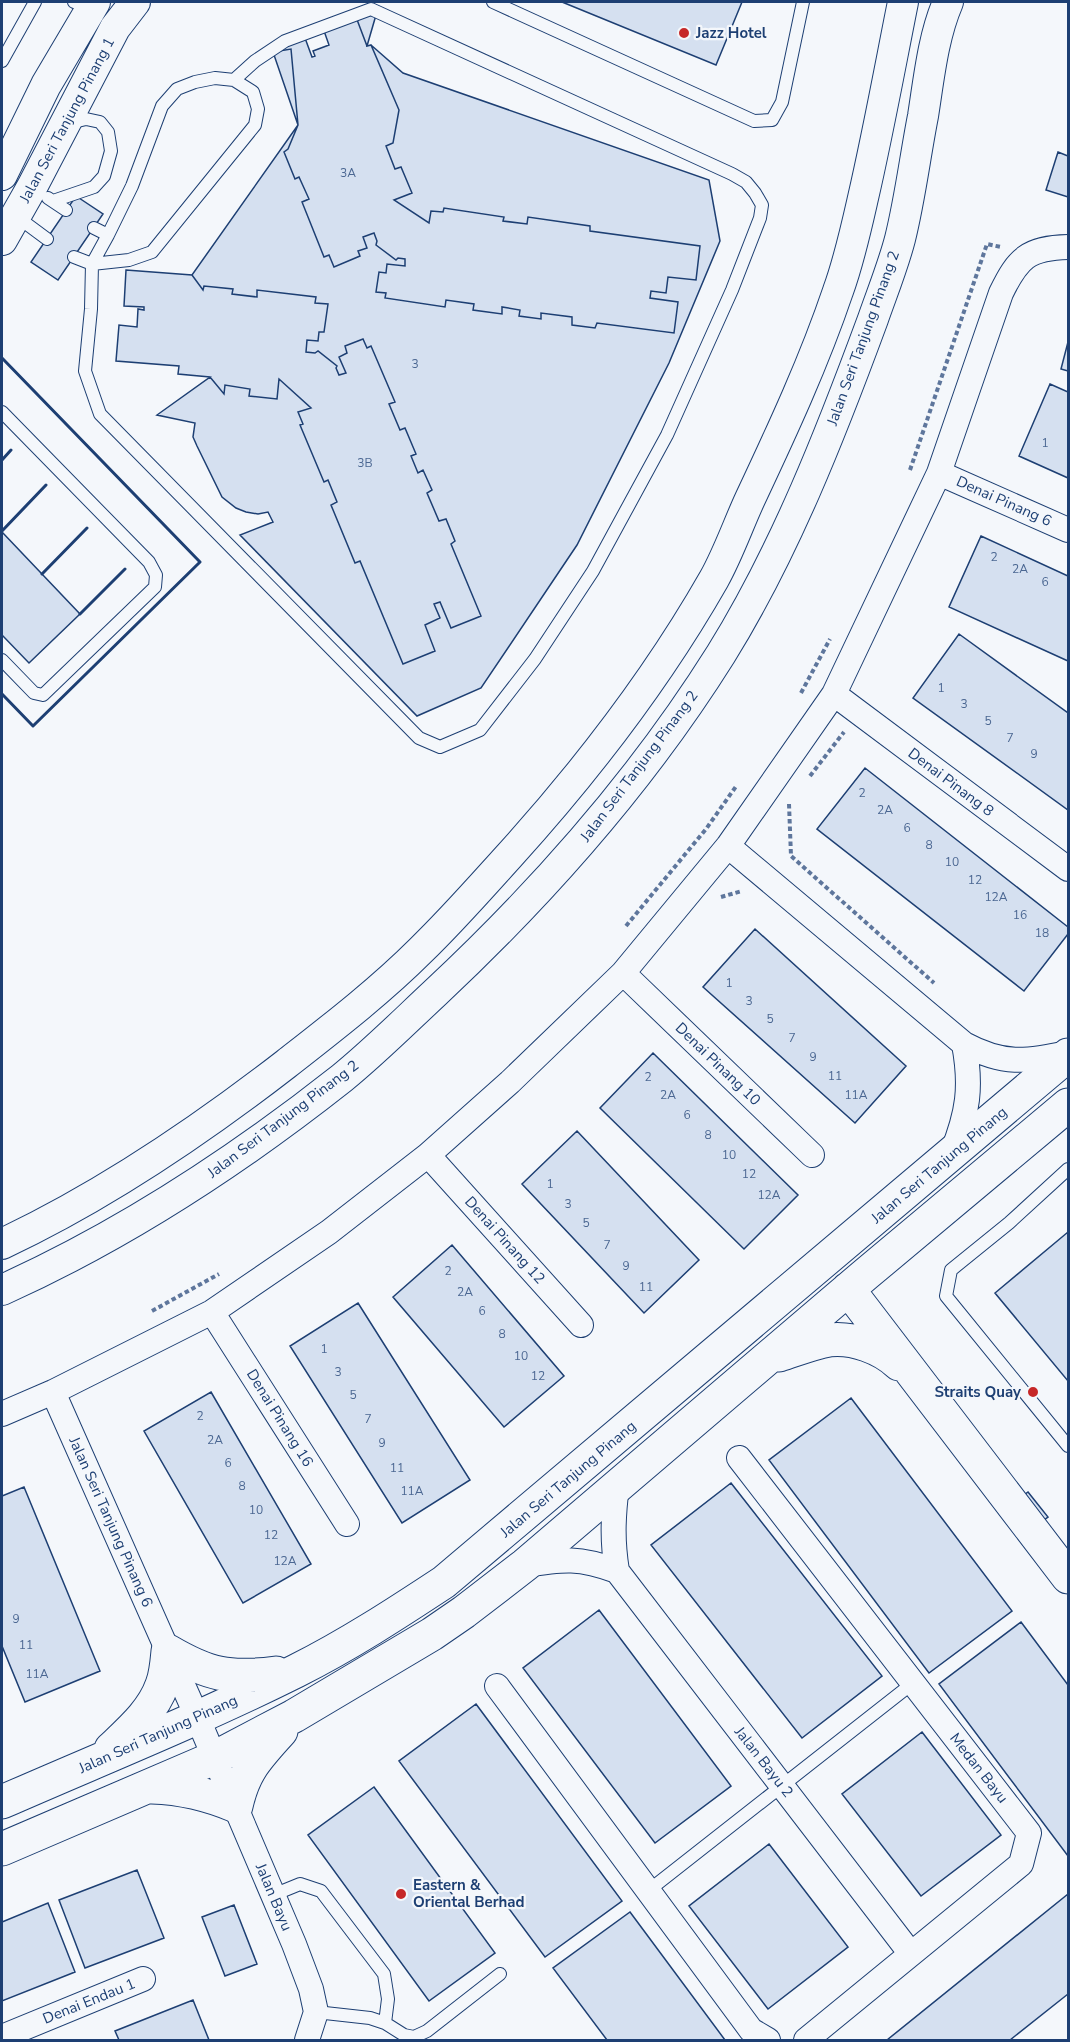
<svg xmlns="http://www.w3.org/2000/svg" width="1070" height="2042" font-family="'Nunito Sans',sans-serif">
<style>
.building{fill:#d5e0f0;stroke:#1d3f73;stroke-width:1.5}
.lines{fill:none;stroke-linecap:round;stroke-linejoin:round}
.service-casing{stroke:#1d3f73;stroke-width:14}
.minor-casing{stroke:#1d3f73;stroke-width:26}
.tertiary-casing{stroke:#1d3f73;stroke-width:32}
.secondary-casing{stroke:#1d3f73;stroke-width:35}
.path{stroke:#5e769c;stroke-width:4;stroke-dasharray:4.5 3;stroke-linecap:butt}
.service{stroke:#f4f7fb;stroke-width:12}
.minor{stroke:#f4f7fb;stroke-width:24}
.tertiary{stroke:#f4f7fb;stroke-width:30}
.secondary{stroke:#f4f7fb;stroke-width:33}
.wall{stroke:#1d3f73;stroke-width:3}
.poi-dot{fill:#c62828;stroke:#f4f7fb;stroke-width:2}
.labels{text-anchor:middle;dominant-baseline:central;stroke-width:4.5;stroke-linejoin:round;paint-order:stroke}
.number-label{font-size:12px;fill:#4b6792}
.poi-label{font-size:15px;font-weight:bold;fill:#1d3f73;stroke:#f4f7fb;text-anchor:start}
.street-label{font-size:15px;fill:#1d3f73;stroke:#f4f7fb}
</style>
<rect width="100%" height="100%" fill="#f4f7fb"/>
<path class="building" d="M 562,2 L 742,2 L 716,65 Z
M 376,15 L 367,46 L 371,45 L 403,73 L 709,180 L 720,241 L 669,363 L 577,545 L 481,688 L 417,716 L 240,535 L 273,522 L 268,512 L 258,514 L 246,512 L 236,508 L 222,497 L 197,446 L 193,437 L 195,423 L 157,415 L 210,377 L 178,374 L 179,366 L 116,361 L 119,325 L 137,327 L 138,309 L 144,310 L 144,307 L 124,306 L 126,270 L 192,275 L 298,125 L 291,49 L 273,52 L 305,38 L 312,57 L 315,56 L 313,51 L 329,45 L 323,28 L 356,17 Z
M 356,17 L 367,46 L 371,45 L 399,110 L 393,143 L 386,146 L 395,169 L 401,167 L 412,193 L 394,200 L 429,223 L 431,211 L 443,212 L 444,208 L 504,217 L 503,221 L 527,224 L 528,217 L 590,226 L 590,231 L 700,246 L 696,280 L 668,277 L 666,293 L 651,291 L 650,298 L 678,302 L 674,333 L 597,323 L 595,328 L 572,325 L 572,317 L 541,313 L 541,319 L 519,316 L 520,310 L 502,307 L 502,314 L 473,310 L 474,304 L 446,300 L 445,307 L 385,298 L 386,293 L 376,292 L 379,272 L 386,273 L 387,264 L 405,266 L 405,259 L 398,258 L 396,260 L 376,245 L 377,241 L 374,233 L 363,237 L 367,248 L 358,251 L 360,256 L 334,267 L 329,255 L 324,257 L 302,202 L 309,199 L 299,177 L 295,179 L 284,152 L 288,149 L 298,125 L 273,52 L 305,38 L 312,57 L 315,56 L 313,51 L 329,45 L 323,28 Z
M 1058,152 L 1068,156 L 1068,197 L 1046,190 Z
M 76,196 L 103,214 L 58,280 L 31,262 Z
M 126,270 L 192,275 L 203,290 L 204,286 L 233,289 L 232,294 L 257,297 L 257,290 L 316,297 L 315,303 L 328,304 L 324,332 L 319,332 L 318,341 L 307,340 L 306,352 L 315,353 L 318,351 L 337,366 L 336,368 L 339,375 L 346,373 L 339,357 L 347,353 L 345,346 L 363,339 L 367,348 L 371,346 L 395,402 L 389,404 L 400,430 L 405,428 L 416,454 L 411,456 L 418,473 L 423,470 L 432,490 L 427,493 L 439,521 L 446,519 L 455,541 L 451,544 L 481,616 L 451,628 L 440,602 L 434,604 L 440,618 L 425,625 L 435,651 L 403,664 L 360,561 L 355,563 L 331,505 L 337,502 L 328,480 L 324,482 L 300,425 L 303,424 L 298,412 L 311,408 L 279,379 L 277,399 L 249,396 L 250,389 L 225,385 L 224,394 L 210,377 L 178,374 L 179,366 L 116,361 L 119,325 L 137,327 L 138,309 L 144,310 L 144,307 L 124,306 Z
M 1068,342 L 1068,371 L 1061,369 Z
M 1050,384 L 1068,392 L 1068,478 L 1019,456 Z
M 2,532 L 80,614 L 29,663 L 2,635 Z
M 981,536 L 1068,576 L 1068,661 L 949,607 Z
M 959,634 L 1068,713 L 1068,810 L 913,698 Z
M 865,768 L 1068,927 L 1068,934 L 1024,991 L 817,829 Z
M 755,929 L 906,1066 L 855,1123 L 703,987 Z
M 653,1053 L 798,1195 L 744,1249 L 600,1108 Z
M 577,1131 L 699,1260 L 644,1313 L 522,1184 Z
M 1068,1232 L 1068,1381 L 995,1293 Z
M 452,1245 L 564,1376 L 504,1427 L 393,1297 Z
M 358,1303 L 470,1480 L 402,1523 L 290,1346 Z
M 211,1392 L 311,1564 L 243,1603 L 144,1431 Z
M 851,1398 L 1012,1611 L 929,1673 L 769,1460 Z
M 731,1483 L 882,1676 L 802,1738 L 651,1545 Z
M 24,1487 L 100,1671 L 25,1702 L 2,1646 L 2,1496 Z
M 1028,1492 L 1048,1517 L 1040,1523 L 1020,1498 Z
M 599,1610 L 731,1786 L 655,1843 L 523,1668 Z
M 1021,1622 L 1068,1685 L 1068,1856 L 939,1684 Z
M 476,1704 L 622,1901 L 545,1957 L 399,1761 Z
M 922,1732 L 1001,1835 L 921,1896 L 842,1794 Z
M 374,1787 L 495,1953 L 429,2001 L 308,1835 Z
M 769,1844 L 848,1947 L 768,2009 L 689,1906 Z
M 137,1870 L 164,1938 L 85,1968 L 59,1900 Z
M 1068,1894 L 1068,1994 L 1010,2040 L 887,2040 Z
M 48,1903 L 75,1972 L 2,2001 L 2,1922 Z
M 234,1905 L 257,1964 L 225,1976 L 202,1917 Z
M 630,1912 L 725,2040 L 607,2040 L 553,1968 Z
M 193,2000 L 209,2040 L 119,2040 L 115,2031 Z"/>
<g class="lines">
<defs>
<path id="service" d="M 74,2 L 90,8
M 493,2 L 754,121 L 772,120 L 782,102 L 803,2
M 2,61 L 35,2
M 48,198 L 66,210
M 53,201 L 94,187 L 104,176 L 111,151 L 108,132 L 100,122 L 86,119 L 69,123
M 16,216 L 47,239
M 108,235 L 92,264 L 91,309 L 85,371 L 100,414 L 419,738 L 440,747 L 480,730 L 535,659 L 593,571 L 667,435 L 732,290 L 760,218 L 762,205 L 755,193 L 746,182 L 732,174 L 371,9 L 285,41 L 255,61 L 234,80
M 74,257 L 92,264 L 129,260 L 152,252 L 255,125 L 258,109 L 253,92 L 234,80 L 215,78 L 195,82 L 177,89 L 162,106 L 132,186 L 108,235 L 94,228
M 2,412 L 149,562 L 156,575 L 155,587 L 43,695 L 34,693 L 2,660
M 1068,1169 L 1009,1223 L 951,1270 L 946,1296 L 1068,1446
M 648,1891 L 913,1683
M 273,1895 L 300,1884 L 321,1891 L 384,1974 L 388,1999 L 385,2023
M 316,2012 L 370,2018 L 385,2023 L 404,2035 L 414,2037 L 427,2031 L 500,1974"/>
<path id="minor" d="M 939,473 L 1068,530
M 834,694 L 1068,869
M 728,846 L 964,1044 C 1003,1065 1026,1062 1068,1053
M 623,973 L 812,1155
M 952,1153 C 968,1113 972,1087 964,1044
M 428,1155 L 581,1325
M 212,1312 L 347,1524
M 53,1392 L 198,1719 L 294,1944 L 311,1989 L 316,2012 L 307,2040
M 2,1414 L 53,1392 L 212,1312 L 329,1232 L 428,1155 L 510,1082 L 623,973 L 728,846 L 834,694 L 939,473 L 1001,293 C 1018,258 1028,248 1068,247
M 739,1458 L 1029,1833 L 1021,1864 L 806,2040
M 617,1485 C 613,1517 612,1540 617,1571 L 911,1954
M 525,1565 C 564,1559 579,1557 617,1571
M 497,1686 L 751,2030 L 768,2040
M 2,2037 L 143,1979"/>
<path id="tertiary" d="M 2,175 L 46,85 L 95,2
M 2,240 L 32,187 L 115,28 L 135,2
M 2,1244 C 104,1196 197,1133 286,1064 C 332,1028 380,991 421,950 C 452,920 480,888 509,856 C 586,771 657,679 714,579 C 728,554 738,525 750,499 C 782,431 814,362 838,291 C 849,261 856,229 863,198 C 878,133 890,67 903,2
M 2,1290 C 124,1235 237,1161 342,1078 C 374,1052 405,1021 435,993 C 543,892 642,780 721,654 C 785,551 831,433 873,319 C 882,293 893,266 900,239 C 910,199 915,157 923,116 C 929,78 933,37 948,2"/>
<path id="secondary" d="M 848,1289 L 1068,1577
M 779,1355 C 795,1350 812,1343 829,1340 C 853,1337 882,1348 899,1364
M 111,1749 C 131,1730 153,1711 162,1685 C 166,1675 167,1662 168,1651 C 209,1675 229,1679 276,1673
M 152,1787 C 181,1788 208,1794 236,1806 C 244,1770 257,1758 281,1731
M 2,1802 C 100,1759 200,1719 296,1671 C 348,1645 397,1613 444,1582 L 1068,1055
M 2,1849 L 214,1758 L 294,1716 L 432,1634 L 464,1612 L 525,1565 L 866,1274 L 1068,1105"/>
</defs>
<use href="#service" class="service-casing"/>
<use href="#minor" class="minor-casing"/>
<use href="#tertiary" class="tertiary-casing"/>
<use href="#secondary" class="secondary-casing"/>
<path class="path" d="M 910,470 L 987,244 L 1001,247
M 801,693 L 830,639
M 810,776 L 844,732
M 789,804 L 791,856 L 934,983
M 721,897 L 742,891
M 626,926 L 706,829 L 737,785
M 152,1311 L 219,1274"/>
<use href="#service" class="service"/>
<use href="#minor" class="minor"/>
<use href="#tertiary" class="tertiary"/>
<use href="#secondary" class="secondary"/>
<path class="wall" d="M 2,358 L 200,562 L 33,726 L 2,694
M 2,460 L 11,450
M 2,531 L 46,485
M 42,574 L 87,528
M 80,614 L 125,569"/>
</g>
<g class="poi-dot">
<circle cx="684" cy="33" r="6"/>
<circle cx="1033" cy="1392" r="6"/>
<circle cx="401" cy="1894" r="6"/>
</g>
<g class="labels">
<g class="number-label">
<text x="348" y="173">3A</text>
<text x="415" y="364">3</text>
<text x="1045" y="443">1</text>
<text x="365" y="463">3B</text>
<text x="994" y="557">2</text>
<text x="1020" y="569">2A</text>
<text x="1045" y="582">6</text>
<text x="941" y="688">1</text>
<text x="964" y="704">3</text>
<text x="988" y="721">5</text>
<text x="1010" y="738">7</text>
<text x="1034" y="754">9</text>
<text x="862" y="793">2</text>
<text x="885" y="810">2A</text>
<text x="907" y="828">6</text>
<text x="929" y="845">8</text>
<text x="952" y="862">10</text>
<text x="975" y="880">12</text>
<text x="996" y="897">12A</text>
<text x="1020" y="915">16</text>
<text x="1042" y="933">18</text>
<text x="729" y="983">1</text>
<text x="749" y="1001">3</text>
<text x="770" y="1019">5</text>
<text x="792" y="1038">7</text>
<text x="813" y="1057">9</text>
<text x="835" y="1076">11</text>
<text x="648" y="1077">2</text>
<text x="668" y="1095">2A</text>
<text x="856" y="1095">11A</text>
<text x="687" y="1115">6</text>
<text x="708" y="1135">8</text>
<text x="729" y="1155">10</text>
<text x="749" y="1174">12</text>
<text x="550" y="1184">1</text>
<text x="769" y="1195">12A</text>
<text x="568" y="1204">3</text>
<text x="586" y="1223">5</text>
<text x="607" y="1245">7</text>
<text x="626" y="1266">9</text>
<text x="448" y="1271">2</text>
<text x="646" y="1287">11</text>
<text x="465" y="1292">2A</text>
<text x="482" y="1311">6</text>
<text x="502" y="1334">8</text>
<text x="324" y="1349">1</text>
<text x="521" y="1356">10</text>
<text x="338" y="1372">3</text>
<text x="538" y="1376">12</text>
<text x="353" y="1395">5</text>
<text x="200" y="1416">2</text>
<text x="368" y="1419">7</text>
<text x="215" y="1440">2A</text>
<text x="382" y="1443">9</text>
<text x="228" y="1463">6</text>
<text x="397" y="1468">11</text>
<text x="242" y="1486">8</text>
<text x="412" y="1491">11A</text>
<text x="256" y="1510">10</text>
<text x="271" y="1535">12</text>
<text x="285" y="1561">12A</text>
<text x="16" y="1619">9</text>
<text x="26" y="1645">11</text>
<text x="37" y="1674">11A</text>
</g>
<g class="poi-label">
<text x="696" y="33">Jazz Hotel</text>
<text x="1021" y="1392" text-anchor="end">Straits Quay</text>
<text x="413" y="1885">Eastern &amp;<tspan x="413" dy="17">Oriental Berhad</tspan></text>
</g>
<g class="street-label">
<text transform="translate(67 120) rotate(-62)">Jalan Seri Tanjung Pinang 1</text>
<text transform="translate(863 338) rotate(-70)">Jalan Seri Tanjung Pinang 2</text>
<text transform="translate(1004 501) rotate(24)">Denai Pinang 6</text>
<text transform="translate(639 766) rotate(-53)">Jalan Seri Tanjung Pinang 2</text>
<text transform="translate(951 782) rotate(37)">Denai Pinang 8</text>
<text transform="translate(718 1064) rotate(44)">Denai Pinang 10</text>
<text transform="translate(283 1119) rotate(-37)">Jalan Seri Tanjung Pinang 2</text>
<text transform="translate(939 1165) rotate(-40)">Jalan Seri Tanjung Pinang</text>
<text transform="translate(505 1240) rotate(48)">Denai Pinang 12</text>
<text transform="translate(280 1418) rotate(58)">Denai Pinang 16</text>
<text transform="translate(568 1479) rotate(-40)">Jalan Seri Tanjung Pinang</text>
<text transform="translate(111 1522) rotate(66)">Jalan Seri Tanjung Pinang 6</text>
<text transform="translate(158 1734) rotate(-24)">Jalan Seri Tanjung Pinang</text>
<text transform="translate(764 1762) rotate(52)">Jalan Bayu 2</text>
<text transform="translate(979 1768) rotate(52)">Medan Bayu</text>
<text transform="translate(274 1897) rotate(67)">Jalan Bayu</text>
<text transform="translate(89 2001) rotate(-22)">Denai Endau 1</text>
</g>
</g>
<rect width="1070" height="2042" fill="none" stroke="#1d3f73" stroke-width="6"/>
</svg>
